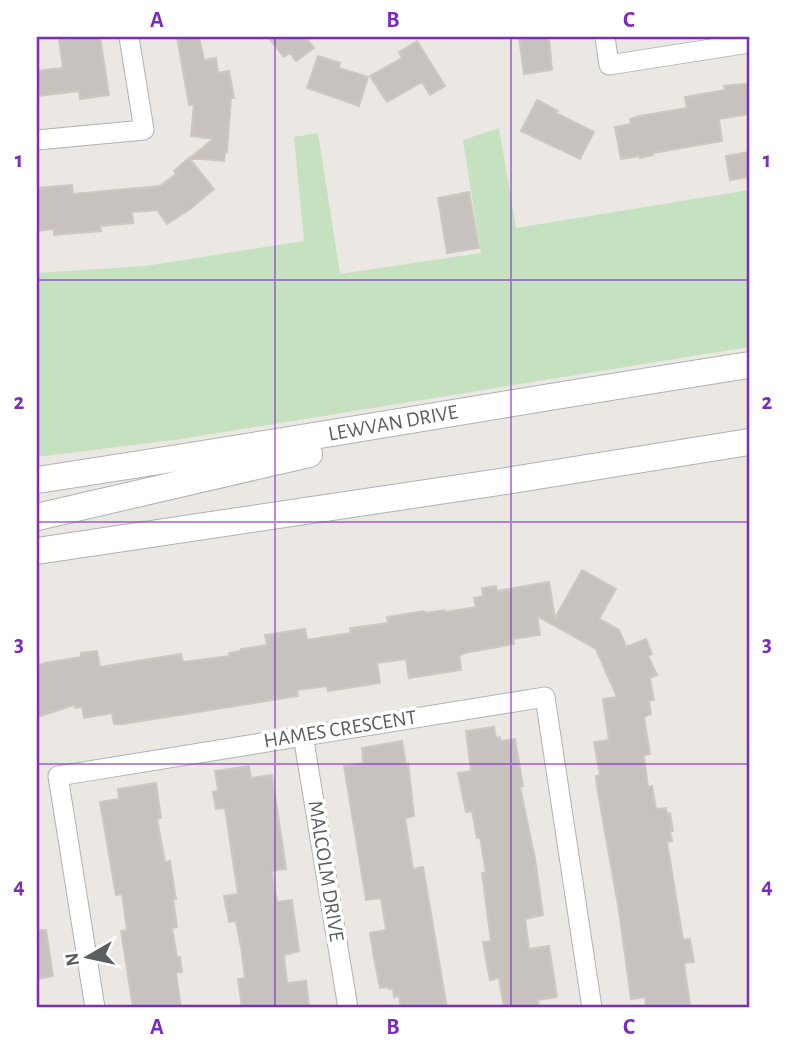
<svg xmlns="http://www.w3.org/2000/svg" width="786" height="1045" font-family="'Alegreya Sans',sans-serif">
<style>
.green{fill:#c6e1c0}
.building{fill:#c7c2be;stroke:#cfc8c1;stroke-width:2}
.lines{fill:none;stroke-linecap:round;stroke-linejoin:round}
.street-casing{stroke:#afb3b6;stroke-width:21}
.secondary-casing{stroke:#aeb3b6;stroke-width:28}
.street{stroke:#fff;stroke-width:19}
.secondary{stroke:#fff;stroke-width:26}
.grid{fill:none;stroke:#7b2cbf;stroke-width:2;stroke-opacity:0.55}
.labels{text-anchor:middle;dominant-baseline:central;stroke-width:7;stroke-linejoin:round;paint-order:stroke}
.street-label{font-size:21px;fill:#5a5e61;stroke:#fff}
.neatline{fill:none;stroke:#7b2cbf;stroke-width:2.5}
.grid-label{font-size:23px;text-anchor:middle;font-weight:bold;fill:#7b2cbf}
</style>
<rect width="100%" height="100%" fill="#ebe7e2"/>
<path class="green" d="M 499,128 L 516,228 L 749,190 L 749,347 L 181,439 L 37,457 L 37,273 L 145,266 L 304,241 L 294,137 L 318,133 L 340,274 L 481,253 L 463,140 Z"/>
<path class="building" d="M 79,37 L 100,37 L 109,95 L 80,99 L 79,91 L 37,96 L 37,71 L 63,68 L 59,40 Z
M 177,37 L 199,37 L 204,60 L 216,58 L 218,73 L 229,71 L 234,98 L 231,98 L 227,152 L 225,152 L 224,161 L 190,158 L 213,139 L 191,136 L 194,104 L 189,105 Z
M 268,37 L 313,37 L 308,40 L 314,48 L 296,61 L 290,53 L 284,57 Z
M 519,37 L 549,37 L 552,70 L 524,74 Z
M 417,41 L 445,86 L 430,95 L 422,82 L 387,102 L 370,76 L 402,58 L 399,52 Z
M 318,56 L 340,63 L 339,68 L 368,77 L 359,106 L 307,88 Z
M 744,84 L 749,84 L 749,114 L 719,119 L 722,141 L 653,153 L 653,155 L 640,158 L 639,156 L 621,159 L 615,127 L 631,124 L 630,119 L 640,116 L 687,108 L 685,97 L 725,90 L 724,86 Z
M 537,100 L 558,111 L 556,113 L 594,132 L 580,159 L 521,131 Z
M 749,152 L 749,177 L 730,180 L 726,156 Z
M 189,158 L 214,189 L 189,210 L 167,224 L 157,210 L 132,212 L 133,223 L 100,226 L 101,231 L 54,235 L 54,229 L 37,231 L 37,188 L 72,185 L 73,194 L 160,186 L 176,174 L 174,171 Z
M 469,192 L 479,248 L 447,253 L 438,198 Z
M 582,570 L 616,589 L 599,619 L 619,630 L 626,647 L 646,639 L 652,654 L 648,656 L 657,675 L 650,678 L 654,700 L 649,701 L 651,714 L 644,717 L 650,754 L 644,755 L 644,758 L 648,787 L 652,786 L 656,809 L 666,808 L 667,814 L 670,813 L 673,831 L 670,831 L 672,841 L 667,842 L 683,940 L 690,939 L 694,962 L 684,963 L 690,1005 L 680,1008 L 646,1008 L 645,997 L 631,999 L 619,911 L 597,787 L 596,776 L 600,775 L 594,742 L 609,740 L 603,699 L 617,697 L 596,649 L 537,616 L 540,635 L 513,639 L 514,644 L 465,653 L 459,656 L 461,670 L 409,678 L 406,659 L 377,663 L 380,683 L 328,691 L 327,686 L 297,690 L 298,696 L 123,724 L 114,724 L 112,713 L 84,718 L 82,707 L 75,708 L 74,705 L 37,717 L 37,666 L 45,663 L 81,657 L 81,653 L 97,651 L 100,667 L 181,654 L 183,662 L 230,656 L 229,653 L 241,651 L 241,649 L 267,645 L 265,635 L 305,629 L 307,640 L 351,633 L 350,628 L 388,623 L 387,617 L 424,611 L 425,613 L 445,610 L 446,612 L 476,607 L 474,598 L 483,596 L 482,588 L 496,586 L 497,591 L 549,582 L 555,618 Z
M 494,727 L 496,738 L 500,737 L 500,741 L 515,739 L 523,786 L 520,787 L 535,859 L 543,915 L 525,919 L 529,949 L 549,946 L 557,997 L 538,1000 L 539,1008 L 504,1008 L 499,978 L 490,980 L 487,965 L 483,942 L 491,941 L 482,873 L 486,873 L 480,837 L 477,838 L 472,811 L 466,812 L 458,773 L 471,771 L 466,731 Z
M 402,741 L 406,764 L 408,763 L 414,816 L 405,818 L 413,869 L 423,867 L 447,1008 L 401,1008 L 399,996 L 394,997 L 393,989 L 389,989 L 389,987 L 380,988 L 374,958 L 370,933 L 386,930 L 381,898 L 366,900 L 344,766 L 363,763 L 362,748 Z
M 249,766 L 251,778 L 272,775 L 286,869 L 272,871 L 277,902 L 292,900 L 299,951 L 284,955 L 287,983 L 306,981 L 309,1006 L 242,1008 L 238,979 L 245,978 L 242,953 L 236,921 L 229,922 L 224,896 L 238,894 L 225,808 L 216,809 L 213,792 L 218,791 L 215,771 Z
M 156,783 L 161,818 L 157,819 L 165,862 L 170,861 L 176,899 L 173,899 L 177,927 L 172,928 L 177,957 L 180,957 L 182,972 L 176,973 L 181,1008 L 133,1008 L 121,931 L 127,930 L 122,894 L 116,895 L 100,802 L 119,799 L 118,789 Z
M 37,930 L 46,930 L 53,976 L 37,979 Z"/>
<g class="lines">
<defs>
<path id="street" d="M 605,37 L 609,65 L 749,43
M 37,140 L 144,130 L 129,37
M 303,735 L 348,1008
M 95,1008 L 58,776 L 545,697 L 592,1008"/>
<path id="secondary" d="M 37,480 C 275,444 512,402 749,365
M 37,517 L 309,454
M 37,551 L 506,481 L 749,442"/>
</defs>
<use href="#street" class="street-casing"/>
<use href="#secondary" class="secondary-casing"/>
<use href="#street" class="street"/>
<use href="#secondary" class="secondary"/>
</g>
<path class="grid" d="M 275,37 L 275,1008M 511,37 L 511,1008M 37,280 L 749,280M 37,522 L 749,522M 37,764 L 749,764"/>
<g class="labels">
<g class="street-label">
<text transform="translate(393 423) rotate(-10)">LEWVAN DRIVE</text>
<text transform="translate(340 729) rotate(-9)">HAMES CRESCENT</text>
<text transform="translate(326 871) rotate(81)">MALCOLM DRIVE</text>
</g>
</g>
<rect width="786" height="1045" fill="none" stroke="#ffffff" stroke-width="77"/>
<g transform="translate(88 957) rotate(261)" stroke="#ffffff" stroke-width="5" paint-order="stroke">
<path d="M0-5L12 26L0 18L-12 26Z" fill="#5a5e61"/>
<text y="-10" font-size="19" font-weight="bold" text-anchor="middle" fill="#5a5e61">N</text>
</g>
<rect x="38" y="38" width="710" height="968" class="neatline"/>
<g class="grid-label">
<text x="157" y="27">A</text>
<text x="393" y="27">B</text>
<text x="629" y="27">C</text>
<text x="19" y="167">1</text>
<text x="767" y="167">1</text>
<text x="19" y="409">2</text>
<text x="767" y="409">2</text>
<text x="19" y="651">3</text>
<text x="767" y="651">3</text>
<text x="19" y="893">4</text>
<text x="767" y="893">4</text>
<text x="157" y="1034">A</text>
<text x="393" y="1034">B</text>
<text x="629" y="1034">C</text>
</g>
</svg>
